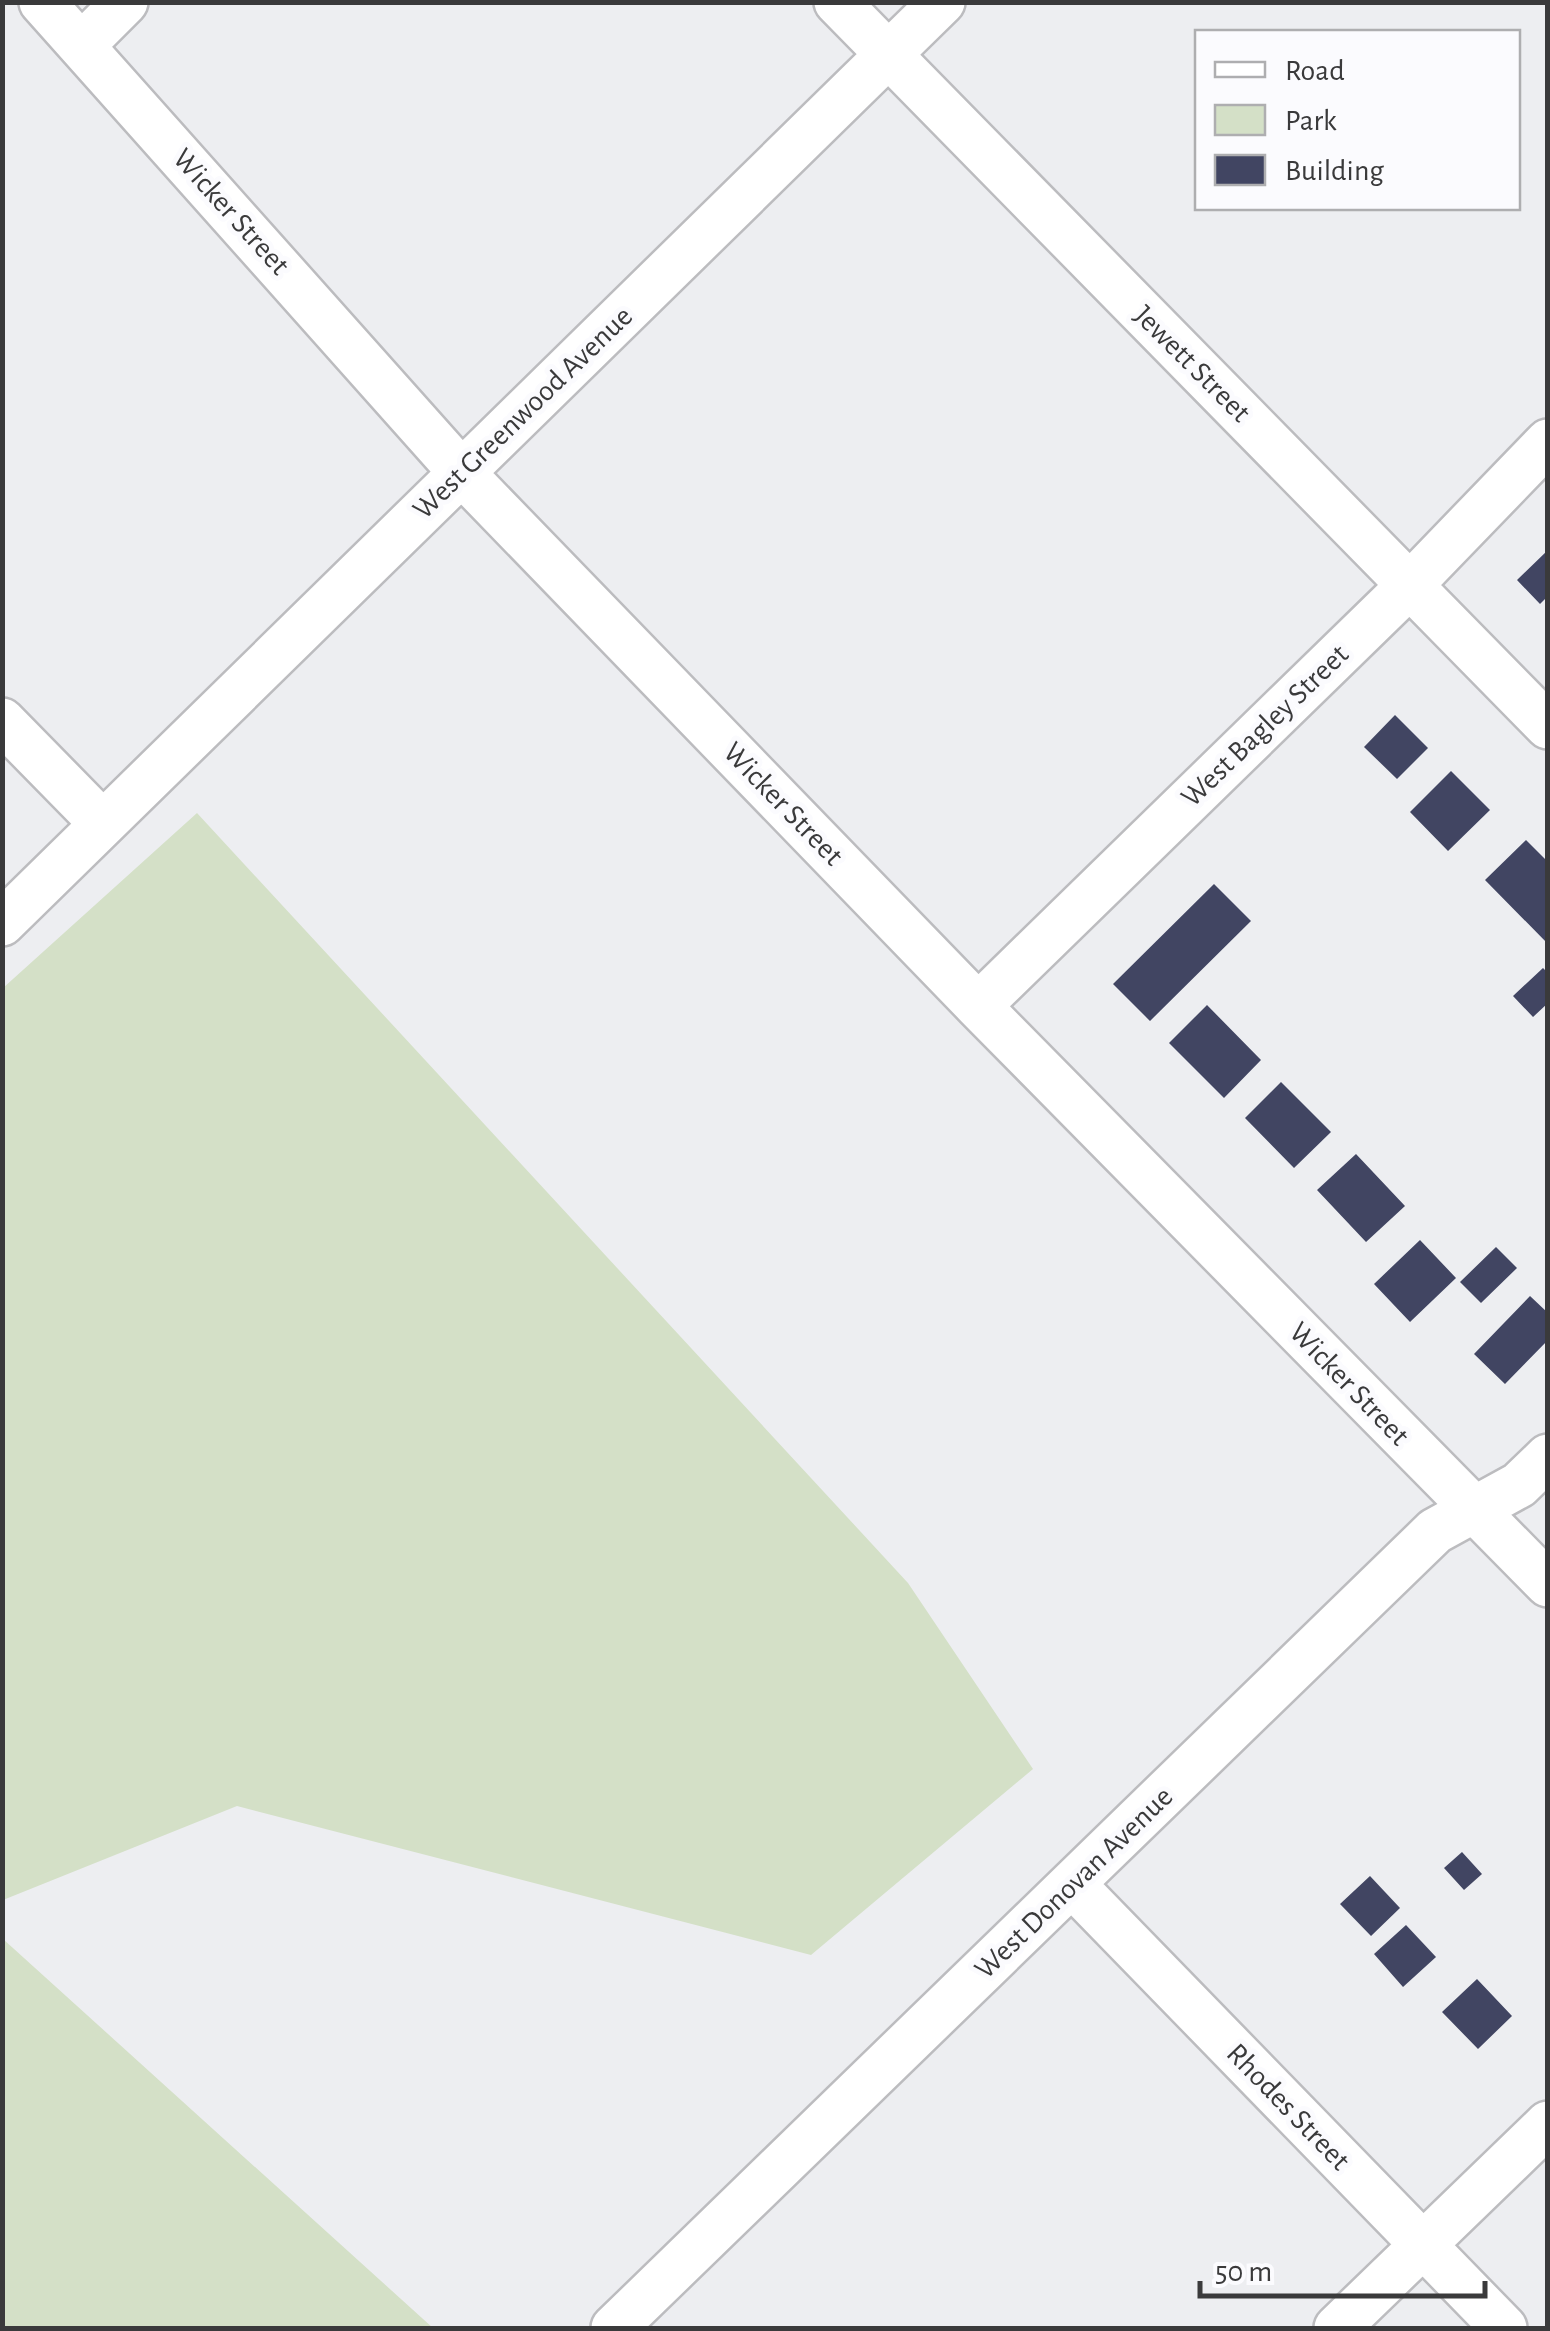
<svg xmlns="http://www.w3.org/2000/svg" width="1550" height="2331" font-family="'Alegreya Sans',sans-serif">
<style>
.green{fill:#d4e0c7}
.building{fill:#414562}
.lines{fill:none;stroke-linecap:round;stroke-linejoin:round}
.minor-casing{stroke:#bcbcbf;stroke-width:50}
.minor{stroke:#fff;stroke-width:45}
.labels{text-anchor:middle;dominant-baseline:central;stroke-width:10;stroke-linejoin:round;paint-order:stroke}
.street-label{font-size:30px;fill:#3a3a3b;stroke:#fbfbfe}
</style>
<rect width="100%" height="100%" fill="#edeef1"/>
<path class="green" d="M 197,813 L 908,1583 L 1033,1769 L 811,1955 L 237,1806 L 3,1900 L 3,988 Z
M 2,1939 L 3,1939 L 433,2328 L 3,2328 Z"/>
<path class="building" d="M 1548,550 L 1548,596 L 1540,604 L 1517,580 Z
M 1395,715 L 1428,748 L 1397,779 L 1364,747 Z
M 1451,771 L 1490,810 L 1448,851 L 1410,812 Z
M 1526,840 L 1548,862 L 1548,944 L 1485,880 Z
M 1214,884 L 1251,921 L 1150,1021 L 1113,984 Z
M 1543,968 L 1548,973 L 1548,1003 L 1533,1017 L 1513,996 Z
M 1207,1005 L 1261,1060 L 1224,1098 L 1169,1043 Z
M 1281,1082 L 1331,1132 L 1294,1168 L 1245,1118 Z
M 1356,1154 L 1405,1206 L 1366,1242 L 1317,1190 Z
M 1420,1240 L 1456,1278 L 1410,1322 L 1374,1284 Z
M 1496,1247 L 1517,1268 L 1481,1303 L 1460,1282 Z
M 1530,1296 L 1548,1313 L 1548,1340 L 1505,1384 L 1474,1354 Z
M 1462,1852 L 1482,1874 L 1464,1890 L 1444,1868 Z
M 1370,1876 L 1400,1908 L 1371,1936 L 1340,1904 Z
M 1406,1925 L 1436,1957 L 1403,1987 L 1374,1954 Z
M 1477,1979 L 1512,2016 L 1478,2049 L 1442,2012 Z"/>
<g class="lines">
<defs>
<path id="minor" d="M 42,2 L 462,473 L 978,1006 L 1548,1584
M 837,2 L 1548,726
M 83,44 L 125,2
M 2,721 L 103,824
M 2,923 L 942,2
M 978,1006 L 1410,585 L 1548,442
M 1073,1885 L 1504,2328
M 614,2328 L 1435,1531 L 1519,1485 L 1548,1457
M 1337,2328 L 1548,2124"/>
</defs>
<use href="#minor" class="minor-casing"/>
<use href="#minor" class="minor"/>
</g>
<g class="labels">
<g class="street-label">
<text transform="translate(231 212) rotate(48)">Wicker Street</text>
<text transform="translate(1192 364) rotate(45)">Jewett Street</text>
<text transform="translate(523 413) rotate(-44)">West Greenwood Avenue</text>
<text transform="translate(1265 726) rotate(-44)">West Bagley Street</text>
<text transform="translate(783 804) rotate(46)">Wicker Street</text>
<text transform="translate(1349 1384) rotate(46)">Wicker Street</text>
<text transform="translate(1074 1883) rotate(-44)">West Donovan Avenue</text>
<text transform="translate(1288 2107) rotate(46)">Rhodes Street</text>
</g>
</g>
<rect width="1550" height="2331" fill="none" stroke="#3a3a3b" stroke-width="10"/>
<rect x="1195" y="30" width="325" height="180" fill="#fbfbfe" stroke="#aeaeb0" stroke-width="2.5"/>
<rect x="1215" y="62" width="50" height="15" fill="#ffffff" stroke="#aeaeb0" stroke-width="2.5"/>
<text x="1285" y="80" font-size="30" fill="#3a3a3b">Road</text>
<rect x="1215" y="105" width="50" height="30" fill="#d4e0c7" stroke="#aeaeb0" stroke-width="2.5"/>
<text x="1285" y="130" font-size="30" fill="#3a3a3b">Park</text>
<rect x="1215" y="155" width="50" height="30" fill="#414562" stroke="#aeaeb0" stroke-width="2.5"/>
<text x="1285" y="180" font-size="30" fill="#3a3a3b">Building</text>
<path d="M1200 2281v15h285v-15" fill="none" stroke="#3a3a3b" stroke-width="5"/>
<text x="1215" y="2281" font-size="30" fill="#3a3a3b" stroke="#fbfbfe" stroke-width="8" paint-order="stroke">50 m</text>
</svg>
